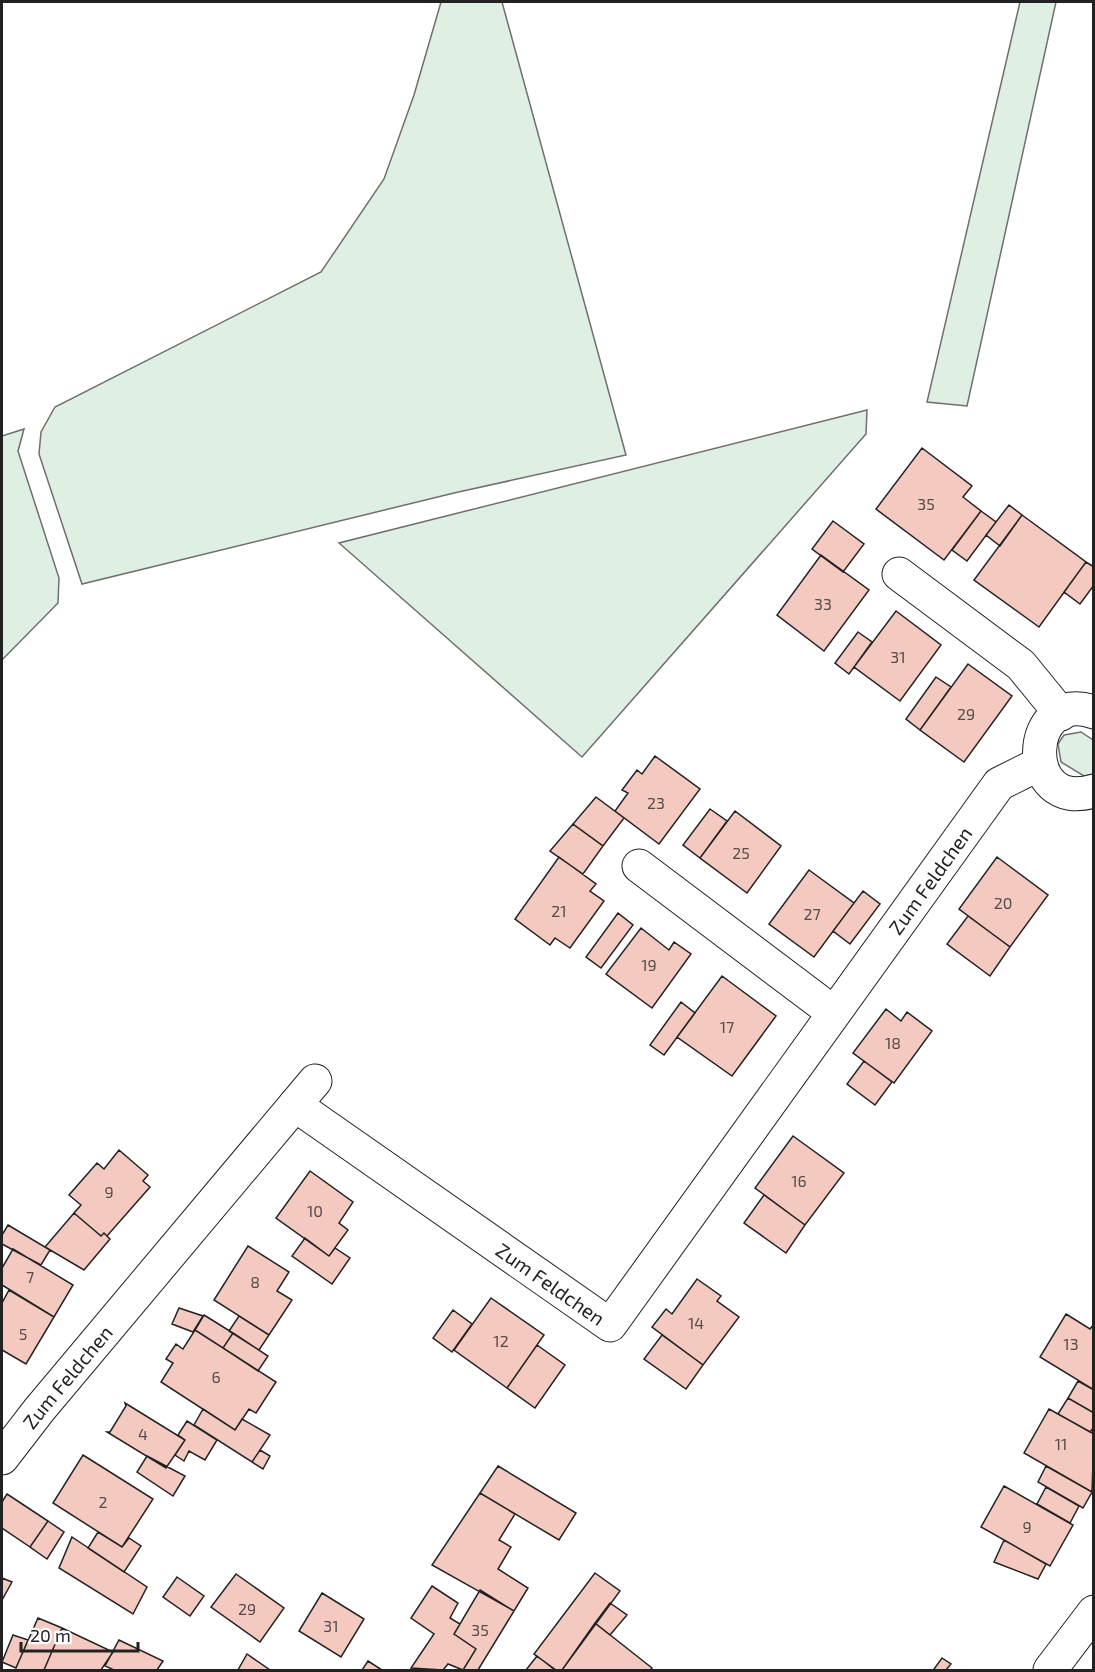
<svg xmlns="http://www.w3.org/2000/svg" width="1095" height="1672" font-family="'Exo 2',sans-serif">
<style>
.green{fill:#e0efe3;stroke:#6f6f6f;stroke-width:1.5}
.building{fill:#f3c9c0;stroke:#222;stroke-width:1.5}
.lines{fill:none;stroke-linecap:round;stroke-linejoin:round}
.street-casing{stroke:#222;stroke-width:35}
.street{stroke:#fff;stroke-width:33}
.labels{text-anchor:middle;dominant-baseline:central;stroke-width:4.5;stroke-linejoin:round;paint-order:stroke}
.number-label{font-size:16px;fill:#564c4a}
.street-label{font-size:20px;fill:#222;stroke:#fff}
</style>
<rect width="100%" height="100%" fill="#fff"/>
<path class="green" d="M 441,2 L 502,2 L 626,455 L 454,493 L 82,584 L 39,454 L 41,432 L 55,407 L 321,272 L 384,179 L 414,95 Z
M 1020,2 L 1056,2 L 967,406 L 927,402 Z
M 867,410 L 866,434 L 582,757 L 339,543 Z
M 24,429 L 18,451 L 59,578 L 58,603 L 2,660 L 2,436 Z
M 1081,732 L 1093,740 L 1093,774 L 1084,776 L 1061,762 L 1058,744 L 1064,735 Z"/>
<path class="building" d="M 922,448 L 972,486 L 963,497 L 981,511 L 944,560 L 876,509 Z
M 1009,505 L 1022,515 L 1000,546 L 986,535 Z
M 981,511 L 996,522 L 967,561 L 952,550 Z
M 1022,515 L 1086,562 L 1039,627 L 974,580 Z
M 833,521 L 864,544 L 843,572 L 812,549 Z
M 821,555 L 869,590 L 824,651 L 777,615 Z
M 1086,562 L 1094,567 L 1094,585 L 1080,604 L 1064,592 Z
M 896,611 L 941,645 L 900,701 L 854,667 Z
M 858,632 L 872,642 L 849,674 L 835,663 Z
M 968,664 L 1012,696 L 964,762 L 920,730 Z
M 936,677 L 951,687 L 920,730 L 906,719 Z
M 655,756 L 700,789 L 659,844 L 615,811 L 628,793 L 622,790 L 637,770 L 642,774 Z
M 596,797 L 624,818 L 603,846 L 573,824 Z
M 710,809 L 727,821 L 700,858 L 683,845 Z
M 735,811 L 781,846 L 747,893 L 700,858 Z
M 573,824 L 603,846 L 583,874 L 550,851 Z
M 559,857 L 596,884 L 590,891 L 604,901 L 570,948 L 555,938 L 550,945 L 515,919 Z
M 997,857 L 1048,895 L 1010,947 L 959,909 Z
M 809,870 L 854,903 L 814,957 L 769,924 Z
M 863,891 L 880,904 L 850,944 L 833,931 Z
M 618,913 L 633,925 L 601,968 L 586,957 Z
M 968,916 L 1010,947 L 990,976 L 947,944 Z
M 641,928 L 669,950 L 674,942 L 691,954 L 652,1008 L 606,974 Z
M 722,976 L 776,1016 L 732,1076 L 677,1037 Z
M 681,1002 L 695,1013 L 664,1055 L 650,1045 Z
M 886,1009 L 901,1021 L 907,1012 L 932,1031 L 894,1083 L 853,1053 Z
M 864,1061 L 892,1082 L 875,1105 L 847,1084 Z
M 793,1136 L 844,1173 L 805,1225 L 755,1188 Z
M 119,1150 L 148,1175 L 143,1181 L 150,1187 L 107,1236 L 104,1233 L 101,1236 L 74,1213 L 81,1205 L 69,1195 L 97,1163 L 104,1169 Z
M 310,1171 L 353,1202 L 339,1223 L 348,1230 L 329,1256 L 276,1218 Z
M 764,1195 L 805,1225 L 786,1253 L 744,1223 Z
M 74,1213 L 101,1236 L 104,1233 L 110,1239 L 84,1270 L 45,1247 Z
M 8,1225 L 50,1250 L 41,1265 L 2,1244 L 2,1235 Z
M 305,1238 L 329,1256 L 335,1248 L 350,1258 L 332,1284 L 292,1256 Z
M 248,1246 L 289,1272 L 277,1291 L 292,1300 L 269,1335 L 214,1300 Z
M 13,1249 L 73,1285 L 54,1317 L 2,1285 L 2,1268 Z
M 697,1279 L 721,1296 L 717,1301 L 739,1317 L 703,1365 L 652,1327 L 666,1309 L 672,1314 Z
M 9,1290 L 54,1317 L 26,1364 L 2,1350 L 2,1303 Z
M 491,1298 L 544,1335 L 507,1388 L 454,1350 Z
M 179,1308 L 203,1316 L 193,1332 L 172,1324 Z
M 453,1310 L 472,1324 L 452,1352 L 433,1338 Z
M 1066,1314 L 1090,1329 L 1094,1324 L 1094,1390 L 1040,1357 Z
M 204,1315 L 233,1333 L 223,1348 L 195,1330 Z
M 239,1316 L 269,1335 L 259,1350 L 229,1331 Z
M 195,1330 L 276,1382 L 256,1413 L 249,1409 L 235,1430 L 161,1382 L 173,1363 L 166,1359 L 176,1344 L 183,1349 Z
M 233,1333 L 268,1356 L 258,1371 L 223,1348 Z
M 662,1335 L 703,1365 L 686,1389 L 644,1359 Z
M 537,1345 L 565,1365 L 535,1408 L 507,1388 Z
M 1078,1381 L 1094,1390 L 1094,1413 L 1068,1398 Z
M 1068,1398 L 1094,1413 L 1094,1427 L 1090,1432 L 1058,1414 Z
M 125,1403 L 185,1440 L 166,1468 L 107,1432 L 110,1432 L 126,1406 Z
M 203,1409 L 235,1430 L 242,1419 L 270,1435 L 252,1462 L 194,1425 Z
M 1049,1409 L 1094,1434 L 1092,1492 L 1024,1453 Z
M 187,1421 L 217,1440 L 205,1460 L 189,1451 L 184,1461 L 175,1455 L 185,1440 L 178,1435 Z
M 260,1450 L 270,1456 L 263,1469 L 252,1462 Z
M 83,1455 L 153,1499 L 122,1547 L 53,1503 Z
M 147,1456 L 185,1476 L 173,1496 L 137,1472 Z
M 498,1466 L 576,1513 L 559,1540 L 480,1493 Z
M 1046,1466 L 1092,1492 L 1083,1508 L 1038,1482 Z
M 1004,1486 L 1073,1525 L 1050,1566 L 981,1527 Z
M 1046,1487 L 1079,1506 L 1070,1523 L 1037,1504 Z
M 480,1493 L 515,1514 L 499,1540 L 511,1547 L 498,1569 L 528,1588 L 514,1611 L 432,1565 Z
M 7,1494 L 48,1521 L 30,1547 L 2,1528 L 2,1502 Z
M 48,1521 L 64,1532 L 47,1559 L 30,1547 Z
M 98,1532 L 122,1547 L 129,1538 L 141,1546 L 124,1572 L 88,1548 Z
M 72,1537 L 147,1587 L 133,1614 L 59,1568 Z
M 1004,1540 L 1046,1564 L 1038,1579 L 994,1562 Z
M 595,1573 L 620,1591 L 562,1670 L 556,1670 L 534,1654 Z
M 236,1574 L 284,1608 L 260,1642 L 211,1607 Z
M 177,1577 L 204,1596 L 190,1616 L 163,1597 Z
M 2,1578 L 12,1582 L 2,1600 Z
M 432,1586 L 458,1603 L 450,1618 L 460,1624 L 454,1634 L 476,1649 L 463,1670 L 448,1664 L 443,1670 L 411,1668 L 434,1634 L 411,1618 Z
M 480,1590 L 514,1611 L 478,1670 L 463,1670 L 476,1649 L 454,1634 Z
M 322,1593 L 364,1619 L 341,1657 L 299,1631 Z
M 610,1603 L 627,1615 L 610,1635 L 595,1623 Z
M 38,1618 L 62,1628 L 44,1670 L 15,1670 Z
M 595,1623 L 652,1668 L 650,1670 L 562,1670 Z
M 62,1628 L 113,1652 L 101,1670 L 44,1670 Z
M 13,1635 L 28,1640 L 16,1668 L 2,1662 Z
M 119,1640 L 163,1661 L 157,1670 L 114,1670 L 105,1666 Z
M 247,1654 L 270,1670 L 238,1670 Z
M 537,1656 L 555,1670 L 526,1670 Z
M 942,1658 L 951,1664 L 946,1670 L 937,1670 L 934,1669 Z
M 368,1661 L 382,1670 L 362,1670 Z"/>
<g class="lines">
<defs>
<g id="street">
<path d="M 899,574 L 1021,665 L 1061,714"/>
<path d="M 1094,712 C 1024,687 1019,814 1094,791"/>
<path d="M 639,866 L 834,1013"/>
<path id="s1" d="M 295,1105 L 610,1325 L 999,784 L 1039,764"/>
<path id="s2" d="M 2,1458 L 39,1410 L 315,1081"/>
<path d="M 1050,1670 L 1094,1612"/>
</g>
</defs>
<use href="#street" class="street-casing"/>
<use href="#street" class="street"/>
</g>
<g class="labels">
<g class="number-label">
<text x="926" y="503">35</text>
<text x="823" y="603">33</text>
<text x="898" y="656">31</text>
<text x="966" y="713">29</text>
<text x="656" y="802">23</text>
<text x="741" y="852">25</text>
<text x="1003" y="902">20</text>
<text x="559" y="910">21</text>
<text x="812" y="913">27</text>
<text x="649" y="964">19</text>
<text x="727" y="1026">17</text>
<text x="893" y="1042">18</text>
<text x="799" y="1180">16</text>
<text x="109" y="1191">9</text>
<text x="315" y="1210">10</text>
<text x="30" y="1276">7</text>
<text x="255" y="1281">8</text>
<text x="696" y="1322">14</text>
<text x="23" y="1333">5</text>
<text x="501" y="1340">12</text>
<text x="1071" y="1343">13</text>
<text x="216" y="1376">6</text>
<text x="143" y="1433">4</text>
<text x="1061" y="1443">11</text>
<text x="103" y="1501">2</text>
<text x="1027" y="1526">9</text>
<text x="247" y="1608">29</text>
<text x="331" y="1625">31</text>
<text x="480" y="1629">35</text>
</g>
<g class="street-label">
<text stroke="none"><textPath href="#s1" startOffset="932">Zum Feldchen</textPath></text>
<text stroke="none"><textPath href="#s1" startOffset="312">Zum Feldchen</textPath></text>
<text stroke="none"><textPath href="#s2" startOffset="104">Zum Feldchen</textPath></text>
</g>
</g>
<rect width="1095" height="1672" fill="none" stroke="#222222" stroke-width="6"/>
<path d="M21 1642v9h117v-9" fill="none" stroke="#222222" stroke-width="3"/>
<text x="30" y="1642" font-size="18" fill="#222222" stroke="#ffffff" stroke-width="4.5" paint-order="stroke">20 m</text>
</svg>
